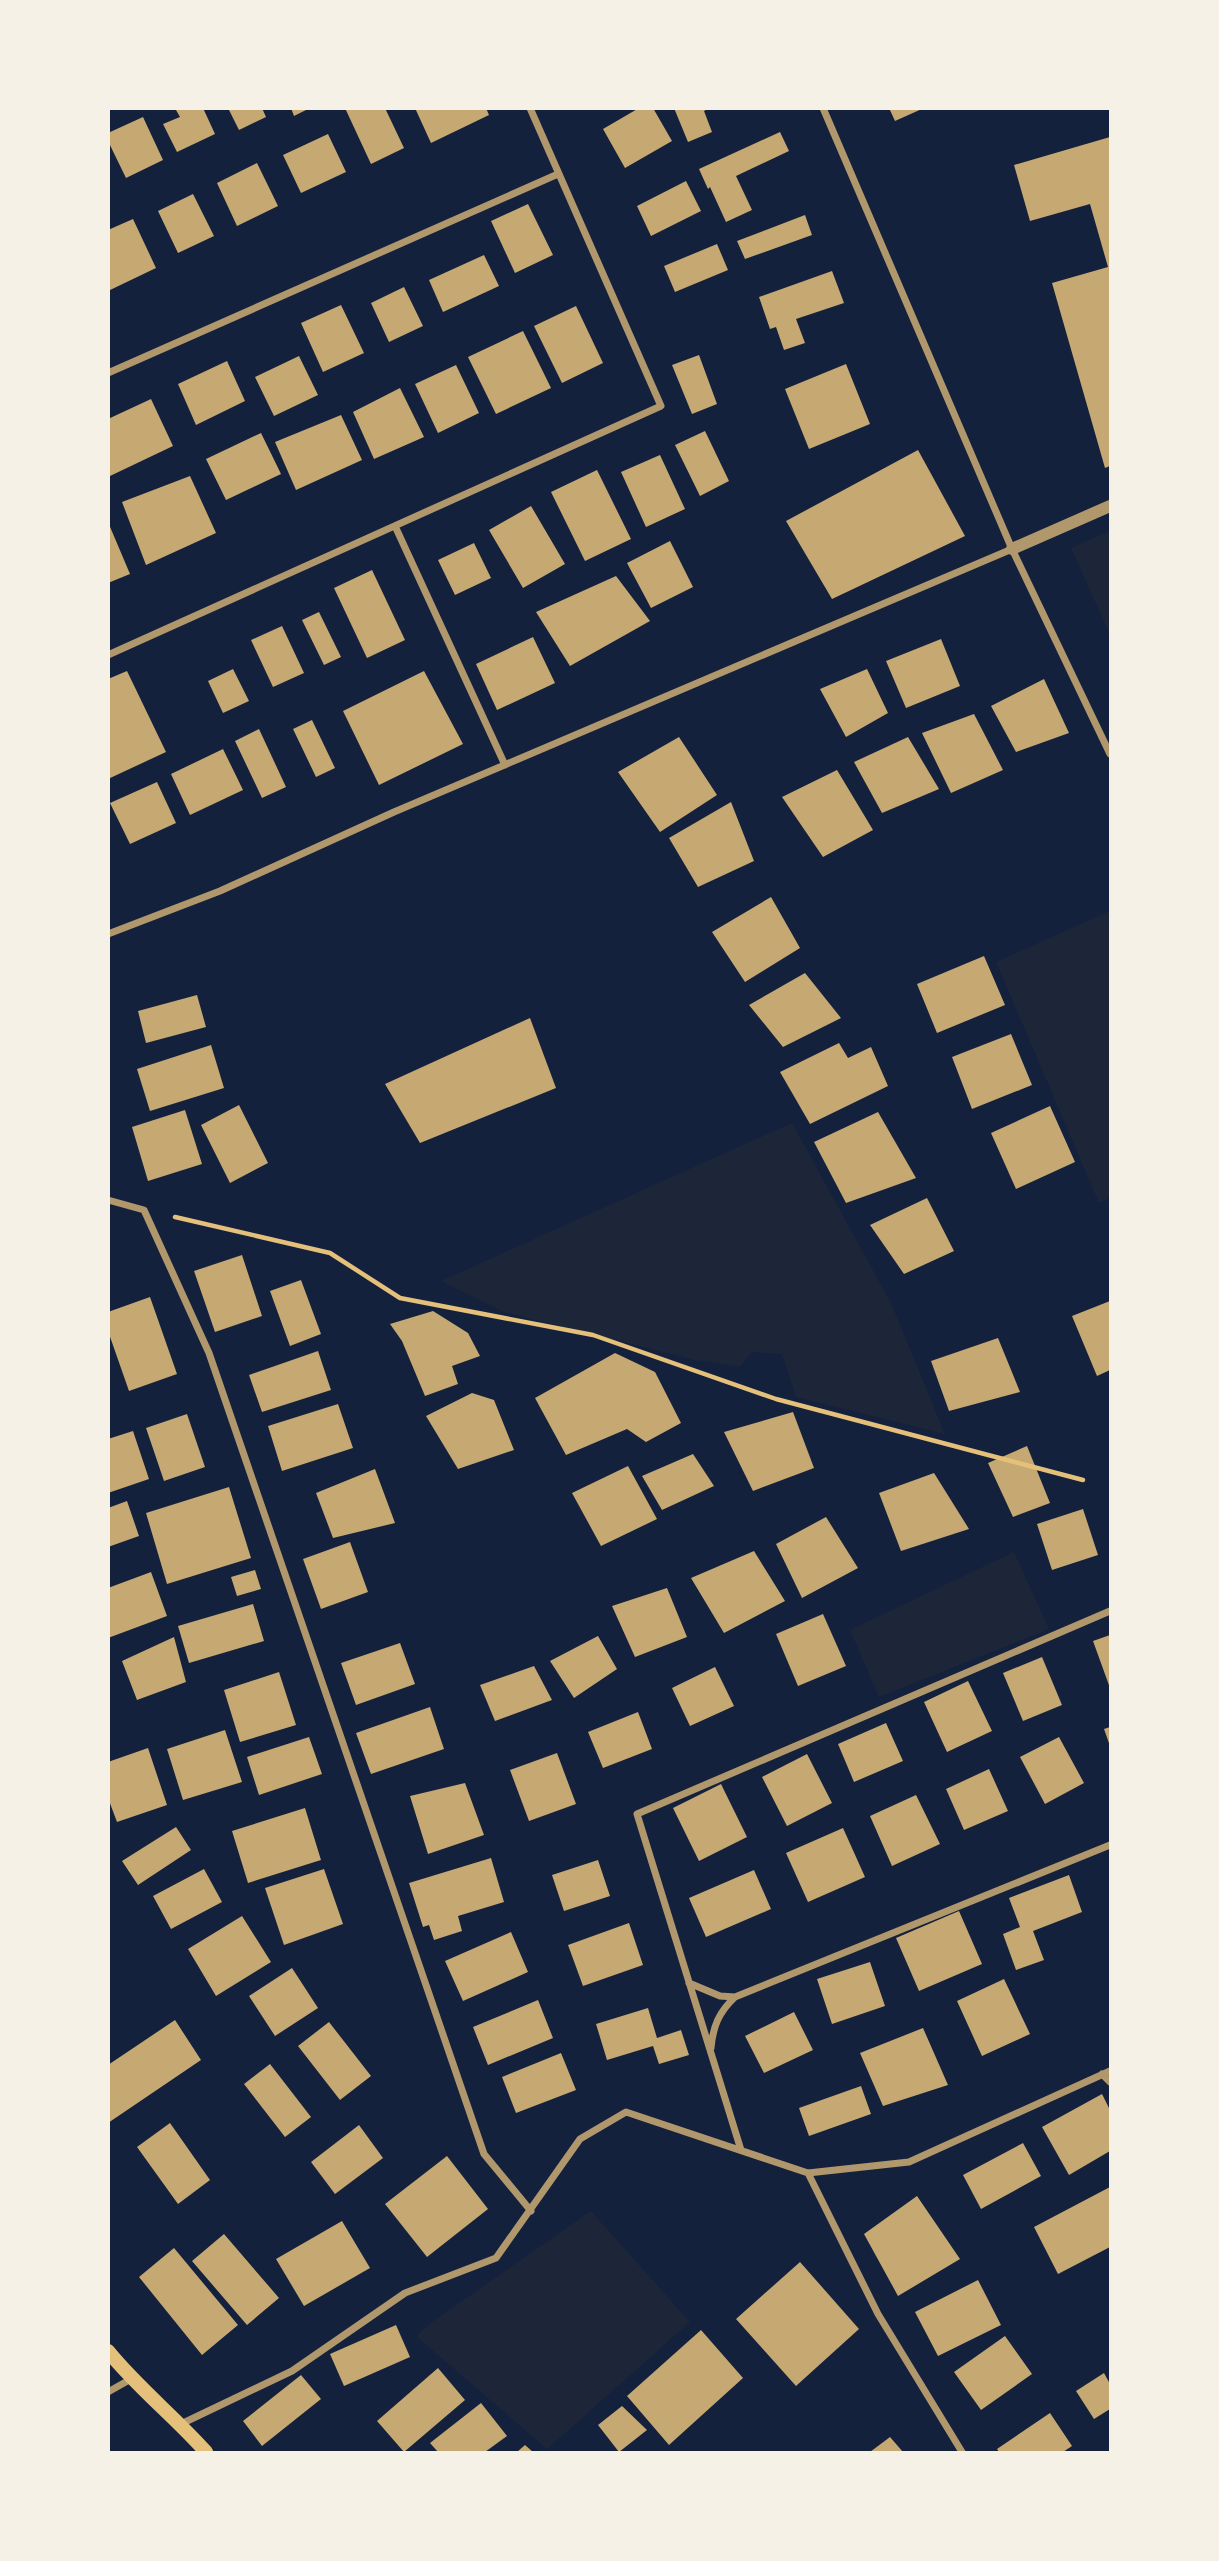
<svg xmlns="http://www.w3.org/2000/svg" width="1219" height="2561" font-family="'Fira Sans',sans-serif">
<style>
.green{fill:#1d2539}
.building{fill:#c6a872}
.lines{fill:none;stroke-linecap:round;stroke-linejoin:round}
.path{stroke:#e5c07b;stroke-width:4.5}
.minor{stroke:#b1986c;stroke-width:7}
.tertiary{stroke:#b1986c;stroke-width:12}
.secondary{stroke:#e5c07b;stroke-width:14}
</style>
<rect width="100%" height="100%" fill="#14213d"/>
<path class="green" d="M 1110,531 L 1110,635 L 1071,548 Z
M 1110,911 L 1110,1198 L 1099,1203 L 996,962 Z
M 792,1123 L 891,1303 L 945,1434 L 796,1397 L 782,1354 L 752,1352 L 740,1367 L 696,1360 L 504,1312 L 441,1281 Z
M 1014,1552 L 1049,1629 L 879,1697 L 850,1630 Z
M 591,2211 L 690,2322 L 547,2449 L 416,2336 L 432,2322 Z"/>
<path class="building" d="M 179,108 L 203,108 L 215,134 L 177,152 L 163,124 L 180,117 L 176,110 Z
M 228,108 L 262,108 L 266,117 L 239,130 Z
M 291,108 L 310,108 L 294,116 Z
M 345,108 L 385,108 L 404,148 L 371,164 Z
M 415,108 L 486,108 L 489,115 L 431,143 Z
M 639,108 L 653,108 L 672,141 L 625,168 L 603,129 Z
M 674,108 L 709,108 L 704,111 L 712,132 L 688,142 Z
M 889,108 L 924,108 L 895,121 Z
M 143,117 L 163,160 L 126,178 L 108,141 L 108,133 Z
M 780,132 L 789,151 L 736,176 L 752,210 L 726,222 L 710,187 L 708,189 L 699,169 Z
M 328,134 L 346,172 L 301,193 L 283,155 Z
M 1110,137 L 1110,466 L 1105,468 L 1052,283 L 1108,267 L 1090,204 L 1030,221 L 1014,165 Z
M 257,163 L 278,206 L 237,226 L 217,183 Z
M 686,181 L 701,211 L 651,236 L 637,206 Z
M 193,194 L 214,236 L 178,253 L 158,211 Z
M 528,204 L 553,255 L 515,273 L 491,221 Z
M 805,215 L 812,235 L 745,259 L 737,241 Z
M 133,219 L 156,268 L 108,291 L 108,230 Z
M 717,244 L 728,270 L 675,292 L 664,266 Z
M 484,255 L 499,286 L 443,312 L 429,280 Z
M 832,271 L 844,303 L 796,319 L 805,343 L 784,350 L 776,327 L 770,329 L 759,297 Z
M 404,287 L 423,326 L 389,342 L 371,303 Z
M 341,305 L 364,353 L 323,372 L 301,323 Z
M 576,306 L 603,363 L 562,383 L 534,326 Z
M 523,331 L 551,388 L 496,414 L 468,357 Z
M 699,355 L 717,404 L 692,414 L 672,365 Z
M 299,356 L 318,395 L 274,416 L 255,377 Z
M 227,361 L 245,401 L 196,425 L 178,384 Z
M 846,364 L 870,424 L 809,449 L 785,389 Z
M 456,365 L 479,413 L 438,433 L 415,384 Z
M 400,388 L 424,437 L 374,459 L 353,412 Z
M 151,399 L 173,446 L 110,476 L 108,419 Z
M 341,415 L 362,460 L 296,490 L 275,442 Z
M 705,431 L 729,481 L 700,496 L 675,445 Z
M 261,433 L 281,474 L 226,500 L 206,459 Z
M 918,450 L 965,536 L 832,599 L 786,521 Z
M 660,455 L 685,509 L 646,527 L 621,472 Z
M 597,470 L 631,539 L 585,561 L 551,492 Z
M 190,476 L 216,533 L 146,565 L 122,502 Z
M 531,506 L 565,564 L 523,588 L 489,530 Z
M 108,522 L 130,574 L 108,583 Z
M 670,541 L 693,587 L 651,608 L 627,563 Z
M 474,543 L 491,578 L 455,595 L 438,560 Z
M 372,570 L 405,640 L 367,658 L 334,588 Z
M 616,576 L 650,621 L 570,666 L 536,612 Z
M 319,612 L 341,657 L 324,665 L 302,620 Z
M 282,626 L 304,673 L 273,687 L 251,640 Z
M 533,637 L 555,683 L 497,710 L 476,664 Z
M 941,639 L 960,686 L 906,708 L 886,661 Z
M 233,669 L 249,701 L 223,713 L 208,681 Z
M 867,669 L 888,713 L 846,737 L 820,689 Z
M 127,671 L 166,752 L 108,779 L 108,679 Z
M 424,671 L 463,744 L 379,785 L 343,711 Z
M 1044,679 L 1069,733 L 1016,752 L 991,706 Z
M 974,714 L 1003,770 L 951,793 L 922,733 Z
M 312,720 L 335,768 L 316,777 L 293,729 Z
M 259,729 L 286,787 L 262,798 L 235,741 Z
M 679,737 L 717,795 L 660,832 L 618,772 Z
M 908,737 L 939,789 L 882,813 L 854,762 Z
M 223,749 L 243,790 L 190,815 L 171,774 Z
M 837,770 L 873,830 L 823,857 L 782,797 Z
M 157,782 L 176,823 L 130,844 L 110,803 Z
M 731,802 L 754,861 L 698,887 L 669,838 Z
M 771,897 L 800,948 L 745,982 L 712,932 Z
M 984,956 L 1005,1005 L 937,1033 L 917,984 Z
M 805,973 L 841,1018 L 783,1047 L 749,1005 Z
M 197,995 L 206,1027 L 146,1043 L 138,1011 Z
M 530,1018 L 556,1088 L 420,1143 L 385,1084 Z
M 1011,1034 L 1032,1085 L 972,1109 L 952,1057 Z
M 839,1043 L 848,1058 L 871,1047 L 888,1086 L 810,1124 L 780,1072 Z
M 211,1045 L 224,1088 L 150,1111 L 137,1069 Z
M 239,1105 L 268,1163 L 230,1183 L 201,1125 Z
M 1050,1106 L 1075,1162 L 1016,1189 L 991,1133 Z
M 185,1110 L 202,1164 L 148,1181 L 132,1127 Z
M 878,1112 L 916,1178 L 846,1203 L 814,1142 Z
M 927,1198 L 954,1251 L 904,1274 L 870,1225 Z
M 242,1255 L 262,1316 L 215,1332 L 194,1271 Z
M 301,1280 L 321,1334 L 290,1346 L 270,1291 Z
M 150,1297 L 177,1374 L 129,1391 L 108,1331 L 108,1312 Z
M 1110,1301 L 1110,1370 L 1097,1376 L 1072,1316 Z
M 433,1311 L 468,1333 L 480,1356 L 452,1366 L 458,1384 L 425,1396 L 402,1341 L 390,1324 Z
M 998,1338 L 1020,1392 L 949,1411 L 931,1361 Z
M 318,1351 L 331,1390 L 262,1412 L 249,1375 Z
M 615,1353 L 655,1372 L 681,1423 L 646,1442 L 627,1429 L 566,1455 L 535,1398 Z
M 472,1393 L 494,1400 L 514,1450 L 458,1469 L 426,1416 Z
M 338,1404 L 353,1448 L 282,1471 L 268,1426 Z
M 793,1412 L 814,1468 L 753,1491 L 724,1432 Z
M 187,1414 L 205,1467 L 164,1481 L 146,1428 Z
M 133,1431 L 149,1479 L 108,1493 L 108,1439 Z
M 1027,1446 L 1050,1503 L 1013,1517 L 988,1463 Z
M 693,1454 L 714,1486 L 662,1510 L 642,1476 Z
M 628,1466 L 657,1519 L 601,1546 L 572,1493 Z
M 375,1469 L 395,1523 L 333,1538 L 316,1493 Z
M 934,1473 L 969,1529 L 901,1551 L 879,1493 Z
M 229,1487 L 251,1558 L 167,1584 L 146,1513 Z
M 127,1501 L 139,1536 L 108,1547 L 108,1508 Z
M 1083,1509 L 1098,1555 L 1052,1570 L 1037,1524 Z
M 826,1517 L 858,1568 L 802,1598 L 776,1544 Z
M 350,1542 L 368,1592 L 321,1609 L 303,1559 Z
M 754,1551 L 785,1601 L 724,1633 L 691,1578 Z
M 255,1570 L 261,1589 L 237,1596 L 231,1577 Z
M 151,1572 L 167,1616 L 108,1638 L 108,1588 Z
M 667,1588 L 687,1637 L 635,1657 L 612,1606 Z
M 253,1604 L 264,1641 L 189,1663 L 178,1626 Z
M 823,1614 L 846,1666 L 798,1686 L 776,1634 Z
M 1110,1635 L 1110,1688 L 1093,1641 Z
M 598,1636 L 617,1669 L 574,1698 L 550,1661 Z
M 174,1637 L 186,1682 L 137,1700 L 122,1661 Z
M 400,1643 L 415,1684 L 356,1705 L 341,1663 Z
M 1042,1657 L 1062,1705 L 1023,1721 L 1003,1673 Z
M 534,1666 L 552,1700 L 495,1721 L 480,1685 Z
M 715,1667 L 734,1706 L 690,1726 L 672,1688 Z
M 279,1672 L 296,1725 L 240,1742 L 224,1690 Z
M 968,1681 L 992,1731 L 947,1752 L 924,1702 Z
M 430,1707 L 444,1749 L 371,1774 L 356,1733 Z
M 638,1712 L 652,1749 L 603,1768 L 588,1732 Z
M 886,1723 L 903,1761 L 854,1782 L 838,1744 Z
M 1110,1727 L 1110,1746 L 1104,1729 Z
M 225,1730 L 242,1782 L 183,1800 L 167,1749 Z
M 309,1737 L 322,1774 L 259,1795 L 247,1757 Z
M 1059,1737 L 1084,1783 L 1045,1804 L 1020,1757 Z
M 148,1748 L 167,1805 L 117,1822 L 108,1798 L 108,1762 Z
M 557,1753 L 576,1804 L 529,1821 L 510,1770 Z
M 807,1754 L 832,1803 L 787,1826 L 762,1777 Z
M 989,1769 L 1008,1811 L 964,1830 L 946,1789 Z
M 465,1783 L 484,1835 L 428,1854 L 410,1796 Z
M 721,1784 L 747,1837 L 699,1861 L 673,1808 Z
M 916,1795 L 940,1844 L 892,1866 L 870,1816 Z
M 305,1808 L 321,1860 L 248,1883 L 232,1831 Z
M 176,1827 L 191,1850 L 138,1885 L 122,1861 Z
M 843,1828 L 865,1877 L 808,1902 L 786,1853 Z
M 491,1858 L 504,1902 L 458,1916 L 462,1931 L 434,1940 L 429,1925 L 423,1927 L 409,1883 Z
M 598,1860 L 610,1896 L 564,1911 L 552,1875 Z
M 204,1869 L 222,1902 L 171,1929 L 153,1896 Z
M 324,1869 L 343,1924 L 284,1945 L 265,1888 Z
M 754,1870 L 771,1909 L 706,1937 L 689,1898 Z
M 1069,1875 L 1082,1912 L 1033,1931 L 1044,1960 L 1016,1970 L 1003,1934 L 1020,1927 L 1009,1898 Z
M 959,1911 L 982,1964 L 919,1991 L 896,1938 Z
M 242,1916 L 271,1962 L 216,1996 L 188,1949 Z
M 629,1923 L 643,1965 L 583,1986 L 568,1945 Z
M 511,1932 L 528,1972 L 463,2001 L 445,1961 Z
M 870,1962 L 885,2006 L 832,2024 L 817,1979 Z
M 292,1968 L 318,2008 L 275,2036 L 249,1996 Z
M 1004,1979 L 1030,2034 L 982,2056 L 957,2001 Z
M 538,2000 L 553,2038 L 488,2065 L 473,2027 Z
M 648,2008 L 657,2038 L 681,2030 L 689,2055 L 659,2064 L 653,2046 L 607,2060 L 596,2024 Z
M 794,2012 L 813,2050 L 764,2073 L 745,2036 Z
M 175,2020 L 201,2060 L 108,2123 L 108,2065 Z
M 329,2022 L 371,2076 L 340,2100 L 298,2046 Z
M 923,2028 L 948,2085 L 883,2106 L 860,2053 Z
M 561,2053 L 576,2090 L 516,2113 L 502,2077 Z
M 270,2064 L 311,2117 L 285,2137 L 244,2084 Z
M 861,2086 L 871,2114 L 809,2136 L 799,2108 Z
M 1102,2094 L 1110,2110 L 1110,2151 L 1069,2175 L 1042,2127 Z
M 170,2123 L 210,2180 L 178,2204 L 137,2147 Z
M 359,2125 L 383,2158 L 335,2194 L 311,2162 Z
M 1023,2143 L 1041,2176 L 981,2209 L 963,2175 Z
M 447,2156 L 488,2209 L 427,2257 L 385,2204 Z
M 1110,2187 L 1110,2247 L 1058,2274 L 1034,2227 Z
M 917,2196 L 960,2259 L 898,2296 L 864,2234 Z
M 342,2221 L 370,2268 L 304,2306 L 276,2259 Z
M 224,2234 L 279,2298 L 247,2325 L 192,2261 Z
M 174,2248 L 238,2325 L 202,2355 L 139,2277 Z
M 800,2262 L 859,2329 L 796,2386 L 736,2319 Z
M 978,2280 L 1001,2325 L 938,2356 L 915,2312 Z
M 396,2325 L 410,2357 L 344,2386 L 330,2354 Z
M 701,2330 L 743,2378 L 669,2445 L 627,2396 Z
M 1005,2336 L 1032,2374 L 981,2410 L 954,2372 Z
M 438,2368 L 465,2400 L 404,2452 L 377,2421 Z
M 1104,2373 L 1110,2384 L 1110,2409 L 1094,2419 L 1076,2391 Z
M 301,2375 L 321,2399 L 262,2446 L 243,2421 Z
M 481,2403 L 507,2436 L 485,2452 L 438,2452 L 430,2443 Z
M 622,2406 L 647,2430 L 619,2452 L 598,2425 Z
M 1050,2413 L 1072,2446 L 1063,2452 L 999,2452 L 997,2449 Z
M 890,2437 L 903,2452 L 870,2452 Z
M 525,2445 L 533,2452 L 517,2452 Z"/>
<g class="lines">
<path class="path" d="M 175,1217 L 330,1253 L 400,1298 L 593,1335 L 776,1399 L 1083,1480"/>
<path class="minor" d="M 823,108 L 1012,549 L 1110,754
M 108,373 L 558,174
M 395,526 L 505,765
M 108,655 L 661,406 L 530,108
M 108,934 L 220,891 L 394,812 L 1012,549
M 108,1200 L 144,1210 L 209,1353 L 484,2154 L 531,2211
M 689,1983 L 720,1996 L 735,1997 L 1110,1845
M 711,2048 C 713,2026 719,2012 735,1997
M 1102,2074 L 1110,2082
M 741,2150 L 637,1814 L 1110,1611
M 808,2173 L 878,2314 L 962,2452
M 108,2392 L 131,2379
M 181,2424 L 292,2371 L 405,2293 L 496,2258 L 580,2139 L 626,2112 L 808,2173 L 909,2162 L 1110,2071"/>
<path class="tertiary" d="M 1012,549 L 1110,506"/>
<path class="secondary" d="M 108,2351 C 138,2388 175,2417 206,2452"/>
</g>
<rect width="1219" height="2561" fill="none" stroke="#f6f1e7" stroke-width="220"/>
</svg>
